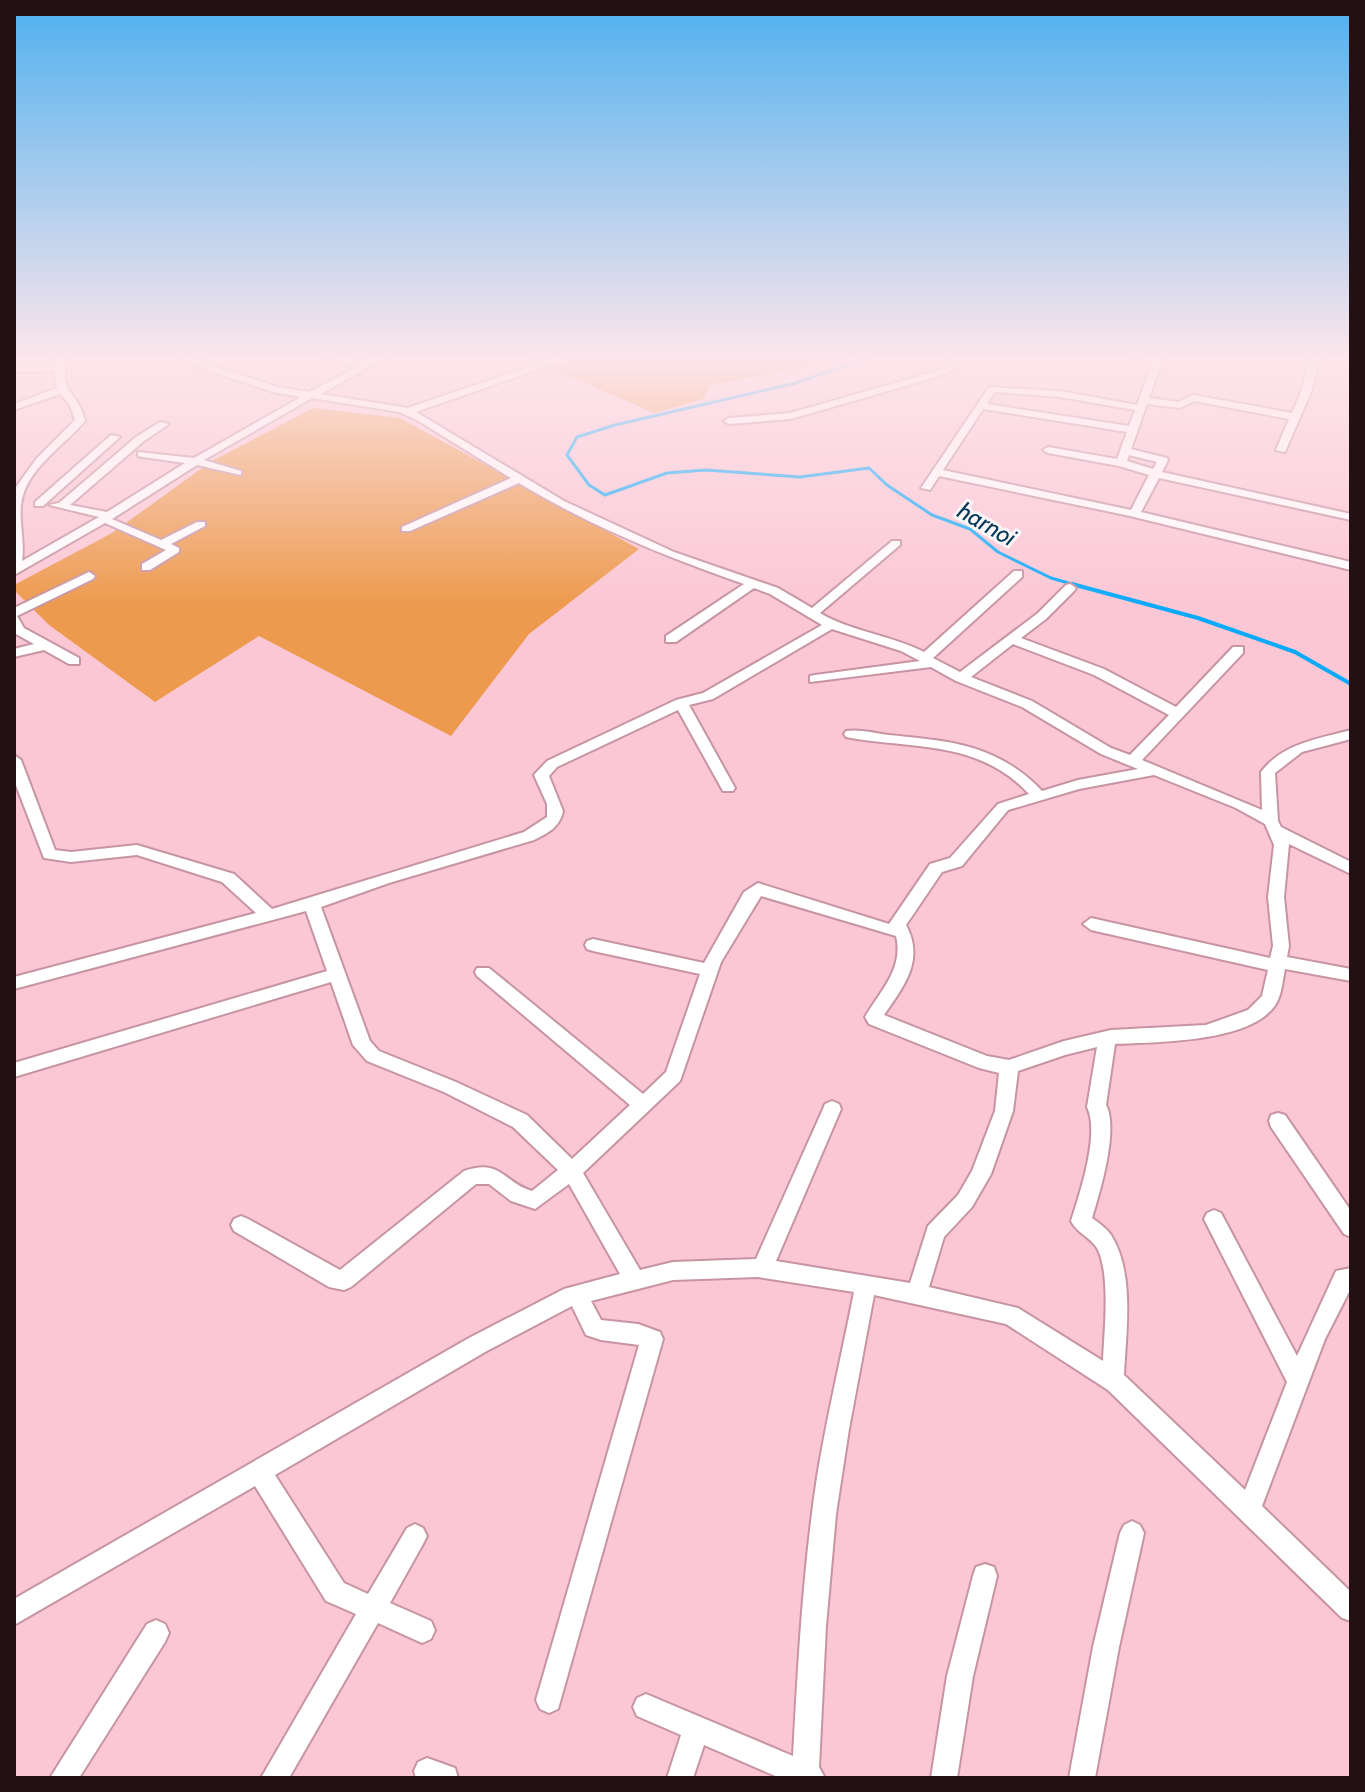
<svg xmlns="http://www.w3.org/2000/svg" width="1365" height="1792" font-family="Cabin,sans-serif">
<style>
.green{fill:#ed9a4e}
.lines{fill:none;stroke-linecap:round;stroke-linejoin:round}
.stream-far1{stroke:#09aafa;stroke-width:3}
.stream{stroke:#09aafa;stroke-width:4}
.minor-casing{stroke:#c694a2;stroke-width:4}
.minor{fill:#fff;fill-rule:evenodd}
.labels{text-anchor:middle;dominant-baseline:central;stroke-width:6;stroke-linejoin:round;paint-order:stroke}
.far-water-label{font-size:24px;font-style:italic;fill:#003858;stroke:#fcf6f8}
</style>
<rect width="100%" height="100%" fill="#fbc7d5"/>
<path class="green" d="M 519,355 L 857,355 L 840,361 L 711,385 L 703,399 L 655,413 Z
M 313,408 L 400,418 L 639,549 L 529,634 L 451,736 L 259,636 L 155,702 L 49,625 L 14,590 L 14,585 L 112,533 L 212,461 Z"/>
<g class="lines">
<path class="stream-far1" d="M 874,355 L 796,383 L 615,425 L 577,437 L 567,455 L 589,485 L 605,495 L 667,473 L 706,470 L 800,477 L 869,468 L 887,485 L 932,515 L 970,529 L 998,552 L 1051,578 L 1079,586"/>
<path class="stream" d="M 1072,584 L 1198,618 L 1295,652 L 1351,684"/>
<defs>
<path id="minor" d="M 58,355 L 68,355 C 57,395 78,389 85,421 C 64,446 25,469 21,505 C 19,523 25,542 22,561 L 99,517 L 49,505 L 59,503 L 136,437 L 160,422 L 169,424 L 144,441 L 70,505 L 107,512 L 185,463 L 142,457 L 138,456 L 138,452 L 194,458 L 301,397 L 273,392 L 189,364 L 179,355 L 189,355 L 195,360 L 278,387 L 309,392 L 357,367 L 321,355 L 336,355 L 365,363 L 379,355 L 391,355 L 321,394 L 408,408 L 562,355 L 565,356 L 565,360 L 416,412 L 564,501 L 674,552 L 778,588 L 812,608 L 892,541 L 900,541 L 900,545 L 820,613 C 852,632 891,635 924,652 L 1014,571 L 1022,571 L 1022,577 L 933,658 L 960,672 L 1038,613 L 1066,585 L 1070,584 L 1076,588 L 1074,591 L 1046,619 L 1021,638 L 1104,669 L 1176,707 L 1233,647 L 1243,647 L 1243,653 L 1142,760 L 1262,810 L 1261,772 C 1283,743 1318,739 1351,730 L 1351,739 L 1302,752 L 1275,773 L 1278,821 L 1281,827 L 1351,862 L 1351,874 L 1289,844 L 1284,897 L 1289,946 L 1287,957 L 1351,969 L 1351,981 L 1285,969 C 1283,979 1282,991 1278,1000 C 1259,1043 1155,1042 1115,1044 L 1106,1105 C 1119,1129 1100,1192 1092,1218 C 1099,1223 1106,1228 1111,1235 C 1135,1273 1126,1332 1124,1375 L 1245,1490 L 1287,1382 L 1207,1225 L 1204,1219 L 1207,1213 L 1214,1210 L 1221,1213 L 1297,1356 L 1336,1271 L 1351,1268 L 1351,1288 L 1325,1339 L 1262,1506 L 1351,1592 L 1351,1621 L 1342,1618 L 1108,1390 L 1006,1324 L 874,1295 L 849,1429 L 836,1514 L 826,1626 L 819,1767 L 825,1778 L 780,1778 L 704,1745 L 693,1778 L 667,1778 L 681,1735 L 637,1716 L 633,1707 L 637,1698 L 646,1694 L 793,1756 C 798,1663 803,1570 817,1477 C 827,1415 842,1354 854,1292 L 758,1277 L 673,1280 L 591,1301 L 601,1320 L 638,1324 L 660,1332 L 663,1339 L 558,1709 L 549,1713 L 540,1709 L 536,1700 L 639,1345 L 601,1340 L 586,1335 L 572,1306 L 485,1352 L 275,1475 L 344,1583 L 368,1594 L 407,1528 L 415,1524 L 423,1528 L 427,1536 L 423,1544 L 390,1603 L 431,1621 L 435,1630 L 431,1639 L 422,1643 L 378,1623 L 289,1778 L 261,1778 L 356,1614 L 326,1601 L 255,1486 L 14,1625 L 14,1599 L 469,1338 L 564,1289 L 620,1274 L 569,1184 L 535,1209 L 511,1201 L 489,1184 L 476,1184 L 351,1287 L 344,1290 L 329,1287 L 234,1231 L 231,1225 L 234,1219 L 241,1216 L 248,1219 L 340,1270 L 464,1171 C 501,1158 503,1182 532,1191 L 558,1170 L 513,1127 L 444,1092 L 367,1061 L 353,1045 L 331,982 L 14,1077 L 14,1063 L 327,971 L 306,911 L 14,989 L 14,977 L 256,913 L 222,882 L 137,855 L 71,862 L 44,858 L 14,780 L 14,755 L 21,760 L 55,850 L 71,852 L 137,845 L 234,874 L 272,909 L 524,832 L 547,817 L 547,804 L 534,775 L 547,761 L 676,700 L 703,693 L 822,625 L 770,594 L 754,588 L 676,642 L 666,642 L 666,636 L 744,584 C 666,557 590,526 519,483 L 410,531 L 402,531 L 402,527 L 511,478 L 417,420 L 399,412 L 312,398 L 204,460 L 241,471 L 241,475 L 197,465 L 112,519 L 161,540 L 197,522 L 205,522 L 205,526 L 171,544 L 179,548 L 179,552 L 150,570 L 142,570 L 142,564 L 166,550 L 105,523 L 14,575 L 14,490 L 37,458 L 75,420 L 70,405 L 60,394 L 14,410 L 14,404 L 57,388 L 54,371 L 14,372 L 14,366 L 55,365 ZM 832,629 L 901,651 L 920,661 L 815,675 L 810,676 L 810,682 L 931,667 L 956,681 L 1022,707 L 1101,754 L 1138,769 L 1078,780 L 1042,791 C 997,744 950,741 889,735 C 875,733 859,729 846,731 L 844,734 L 846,737 L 851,738 C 917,749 980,741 1029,794 L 998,804 L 950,858 L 930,864 L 889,924 L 758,883 L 744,892 L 704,963 L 593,939 L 587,941 L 585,945 L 587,949 L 593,951 L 700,974 L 666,1072 L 643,1094 L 489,968 L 477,968 L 475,972 L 477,976 L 630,1105 L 572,1159 L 527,1115 L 456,1082 L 379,1051 L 370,1041 L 321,907 L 389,883 L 534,840 C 548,833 560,827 563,811 L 549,776 L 557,767 L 678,710 L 723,791 L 733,791 L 735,788 L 689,705 L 713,699 ZM 1013,644 L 1094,675 L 1169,715 L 1130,755 L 1111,748 L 1032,701 L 971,677 ZM 1154,775 L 1236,808 L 1265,824 L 1274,845 L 1268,897 L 1273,946 L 1270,958 L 1091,918 L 1083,924 L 1091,930 L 1268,970 L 1262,996 L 1248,1010 L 1206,1025 L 1111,1030 L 1064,1041 L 1009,1060 L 987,1056 L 884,1015 C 904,986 925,960 906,925 L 942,872 L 962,866 L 1008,810 L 1079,789 ZM 761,896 L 896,936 C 904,969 880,991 865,1017 L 869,1024 L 979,1068 L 999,1073 L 995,1111 L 972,1171 L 958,1195 L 928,1226 L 910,1283 L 776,1261 L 841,1109 L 839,1104 L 832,1101 L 825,1104 L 823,1109 L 756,1259 L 673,1262 L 640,1270 L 583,1173 L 680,1081 L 721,962 ZM 1097,1047 L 1087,1107 C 1100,1133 1080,1193 1071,1221 C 1077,1233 1090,1237 1097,1248 C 1111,1274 1104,1332 1103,1361 L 1018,1308 L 929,1287 L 944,1237 L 972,1207 L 991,1174 L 1013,1111 L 1018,1071 L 1065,1055 Z
M 958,355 L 968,355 L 959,365 L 943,375 L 791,419 L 729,424 L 724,421 L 729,418 L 790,413 L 937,371 Z
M 1126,355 L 1165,355 L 1166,359 L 1162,361 L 1149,398 L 1178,402 L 1193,395 L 1292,413 L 1301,392 L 1311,355 L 1321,355 L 1311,392 L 1285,452 L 1276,450 L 1289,419 L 1194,401 L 1180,408 L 1147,404 L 1131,449 L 1167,458 L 1168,460 L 1162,472 L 1351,514 L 1351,520 L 1159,478 L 1141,512 L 1351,562 L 1351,570 L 1130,516 L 939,476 L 930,490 L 921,488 L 989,387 L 1060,391 L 1137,405 L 1153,361 ZM 995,392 L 1060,397 L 1135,410 L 1129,426 L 987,404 ZM 983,409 L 1127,432 L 1117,459 L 1048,447 L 1043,450 L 1048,453 L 1119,466 L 1149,475 L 1131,510 L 943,470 ZM 1129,455 L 1157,462 L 1153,469 L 1127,461 Z
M 111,435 L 120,437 L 43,506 L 35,506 L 35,502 Z
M 89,572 L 95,576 L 93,579 L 17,616 L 24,628 L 79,658 L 79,664 L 69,664 L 44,650 L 14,657 L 14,649 L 34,644 L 14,633 L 14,608 Z
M 1278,1113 L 1285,1115 L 1351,1211 L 1351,1237 L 1344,1234 L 1271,1127 L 1269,1121 L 1271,1115 Z
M 1132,1521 L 1140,1525 L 1144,1533 L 1119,1647 L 1095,1778 L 1069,1778 L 1093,1647 L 1120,1533 L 1124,1525 Z
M 985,1564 L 994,1567 L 997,1576 L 973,1676 L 957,1778 L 931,1778 L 947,1676 L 973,1576 L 976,1567 Z
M 156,1620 L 165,1624 L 169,1633 L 165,1642 L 79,1778 L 50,1778 L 147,1624 Z
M 427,1758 L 455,1768 L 458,1778 L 416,1778 L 414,1771 L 418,1762 Z"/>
</defs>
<use href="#minor" class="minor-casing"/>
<use href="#minor" class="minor"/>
</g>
<linearGradient id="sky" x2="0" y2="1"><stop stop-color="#4fb0ef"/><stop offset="0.59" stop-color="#fde6ec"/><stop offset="1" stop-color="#fde6ec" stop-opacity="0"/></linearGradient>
<rect width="1365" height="606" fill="url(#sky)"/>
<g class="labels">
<g class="far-water-label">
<text transform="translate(987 524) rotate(30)">harnoi</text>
</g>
</g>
<rect width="1365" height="1792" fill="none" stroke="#221015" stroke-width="32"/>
</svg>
